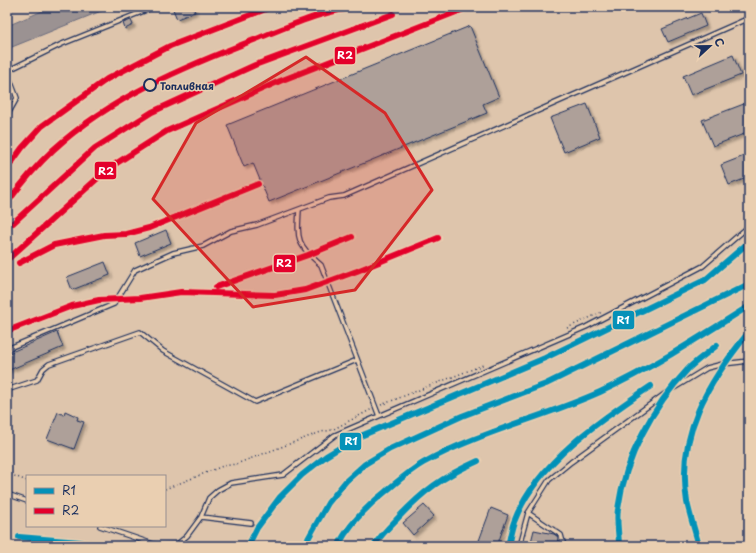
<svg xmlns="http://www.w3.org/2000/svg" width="756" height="553" font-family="'Playpen Sans',sans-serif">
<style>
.water{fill:#9b9292;stroke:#686a7d}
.building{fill:#aea099;stroke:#1b2f5e;filter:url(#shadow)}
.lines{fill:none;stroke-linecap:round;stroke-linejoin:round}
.lane-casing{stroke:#1b2f5e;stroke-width:6}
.path{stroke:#1b2f5e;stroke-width:1.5;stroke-dasharray:1 3;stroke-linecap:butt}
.lane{stroke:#eacfb1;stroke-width:3.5}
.rail-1-casing{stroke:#eacfb1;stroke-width:9}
.rail-2-casing{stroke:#eacfb1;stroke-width:9}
.rail-1{stroke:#0591b8;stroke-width:6}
.rail-2{stroke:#e4002b;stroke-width:6}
.marked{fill:#d62828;fill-opacity:0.2;stroke:#d62828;stroke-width:3;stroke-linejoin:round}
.stop-dot{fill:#eacfb1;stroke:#1b2f5e;stroke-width:2}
.labels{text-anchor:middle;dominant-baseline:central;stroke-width:3;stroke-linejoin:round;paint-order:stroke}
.stop-label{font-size:10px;font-weight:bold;fill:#1b2f5e;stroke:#eacfb1;text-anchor:start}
.line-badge{stroke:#eacfb1;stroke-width:1.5}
.badge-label{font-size:11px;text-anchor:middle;font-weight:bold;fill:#fff}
</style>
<defs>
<filter id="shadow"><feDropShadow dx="2.5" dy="2.5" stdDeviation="1" flood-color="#0004"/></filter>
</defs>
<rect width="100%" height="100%" fill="#dec5ac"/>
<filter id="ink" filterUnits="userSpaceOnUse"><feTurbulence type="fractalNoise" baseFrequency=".025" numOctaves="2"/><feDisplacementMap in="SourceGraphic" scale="8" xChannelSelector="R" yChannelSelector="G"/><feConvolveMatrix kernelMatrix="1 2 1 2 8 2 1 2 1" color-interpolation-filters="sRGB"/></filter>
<g filter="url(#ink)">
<path class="water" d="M 52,7 L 111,7 L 7,49 L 7,26 Z"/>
<path class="building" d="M 172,7 L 193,7 L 195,12 L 177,19 Z
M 701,13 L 706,26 L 668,42 L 662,29 Z
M 131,20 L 133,25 L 125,29 L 123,23 Z
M 470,26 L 499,97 L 483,104 L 487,113 L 269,202 L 253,163 L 244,167 L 227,125 Z
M 733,55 L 741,75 L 691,95 L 683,76 Z
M 749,102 L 749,132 L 713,146 L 702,120 Z
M 587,104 L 600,137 L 564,152 L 550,118 Z
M 749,154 L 749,177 L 729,185 L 721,165 Z
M 166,230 L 171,243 L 140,256 L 135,243 Z
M 105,262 L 110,275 L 72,290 L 67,277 Z
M 57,332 L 63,347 L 7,371 L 7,354 Z
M 65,411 L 78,417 L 77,420 L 84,422 L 74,449 L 47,439 L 58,412 L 64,415 Z
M 424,505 L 434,516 L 413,535 L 403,523 Z
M 491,508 L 508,515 L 497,546 L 477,546 Z
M 534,530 L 554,534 L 558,537 L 557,546 L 530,546 Z"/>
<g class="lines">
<defs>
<path id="lane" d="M 7,71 L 62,44 L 154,7
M 7,72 L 17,98 L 7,116
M 299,210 C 297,240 297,245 321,265 L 379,416
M 7,349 L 114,304 L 135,270 L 173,253 L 203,246 L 231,231 L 257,225 L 329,198 L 344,196 L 749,18
M 7,390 L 37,380 L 43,369 L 49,364 L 140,332 L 163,351 L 255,402 L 357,360
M 7,494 L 27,501
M 528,513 L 561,535 L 564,546
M 201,517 L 251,523
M 100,526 L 159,546 L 176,545 L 187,536 L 201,517 L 209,498 L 218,490 L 231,483 L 283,475 L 335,435 L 586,327 L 703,266 L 749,226
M 7,543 L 8,546
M 519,546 L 528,513 L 549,480 L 571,462 L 666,393 L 707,368 L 723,364 L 749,361"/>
</defs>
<use href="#lane" class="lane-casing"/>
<path class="path" d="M 744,222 L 749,218
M 567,328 L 602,312
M 381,405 L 483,365
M 7,473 L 27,481
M 165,489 L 223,466 L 236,464 L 321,432 L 332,430 L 372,409"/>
<use href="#lane" class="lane"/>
<defs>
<path id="rail-1" d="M 19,537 L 80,542 L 95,546
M 248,546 L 257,528 L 280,497 L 302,475 L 326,456 L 356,438 L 545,358 L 705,280 L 749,242
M 304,546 L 328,503 L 346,481 L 365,464 L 390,449 L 462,416 L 546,384 L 749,284
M 338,546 C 349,524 365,508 385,492 C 397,482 409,471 423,463 C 479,432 542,418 600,392 C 652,368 700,337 749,306
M 374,546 C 380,536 388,528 396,520 C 423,491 442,477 478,461
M 508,546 C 510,538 511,530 514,522 C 536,463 600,420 651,386
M 619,546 C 619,534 616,521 618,509 C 625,457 653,406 688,369 C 697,360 708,353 717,345
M 699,546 C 695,531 690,516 687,502 C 676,434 708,382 749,332"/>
<path id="rail-2" d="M 7,169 L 22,148 L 42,126 L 107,79 L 170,46 L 271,7
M 7,203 C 21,184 36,166 53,150 C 111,97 186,66 259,38 C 292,25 324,10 360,7
M 13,223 L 95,148 L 152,112 L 255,65 L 393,14
M 7,260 L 109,168 L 167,131 L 280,81 L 469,7
M 19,263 L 54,245 L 104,235 L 126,234 L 149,228 L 258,184
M 216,287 L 308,255 L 352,237
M 7,331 L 72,306 L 99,300 L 140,298 L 181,292 L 275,295 L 305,290 L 357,271 L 438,238"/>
</defs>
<use href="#rail-1" class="rail-1-casing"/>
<use href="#rail-2" class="rail-2-casing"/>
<use href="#rail-1" class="rail-1"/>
<use href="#rail-2" class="rail-2"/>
</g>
</g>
<path class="marked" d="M 306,57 L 385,113 L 432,190 L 355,290 L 253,307 L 153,199 L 196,123 Z"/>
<circle class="stop-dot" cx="150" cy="85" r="6"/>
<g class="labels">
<g class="stop-label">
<text x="160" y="85">Топливная</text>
</g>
</g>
<g class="line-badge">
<rect x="334" y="46" width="22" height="19" rx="4" fill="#e4002b"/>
<rect x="94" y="161" width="23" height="19" rx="4" fill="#e4002b"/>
<rect x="273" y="254" width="23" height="19" rx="4" fill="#e4002b"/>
<rect x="612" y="310" width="23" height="20" rx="4" fill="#0591b8"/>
<rect x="339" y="432" width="23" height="19" rx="4" fill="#0591b8"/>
</g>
<g class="badge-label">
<text x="345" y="59">R2</text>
<text x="106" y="175">R2</text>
<text x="284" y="267">R2</text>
<text x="623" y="324">R1</text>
<text x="351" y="445">R1</text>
</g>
<rect width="756" height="553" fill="none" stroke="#eacfb1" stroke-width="24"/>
<rect x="12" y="12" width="732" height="529" fill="none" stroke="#1b2f5e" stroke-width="1.5" filter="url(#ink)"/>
<rect x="26" y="475" width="140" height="52" fill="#eacfb1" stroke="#978f90"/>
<rect x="34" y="488" width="20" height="6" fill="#0591b8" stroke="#978f90"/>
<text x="62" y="495" font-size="12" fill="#1b2f5e">R1</text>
<rect x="34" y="508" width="20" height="6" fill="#e4002b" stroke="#978f90"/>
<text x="62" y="515" font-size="12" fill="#1b2f5e">R2</text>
<g transform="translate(710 46) rotate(68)" stroke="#eacfb1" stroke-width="3" paint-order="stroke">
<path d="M0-3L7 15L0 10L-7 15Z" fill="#1b2f5e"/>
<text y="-6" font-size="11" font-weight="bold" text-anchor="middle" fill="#1b2f5e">С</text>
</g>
</svg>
